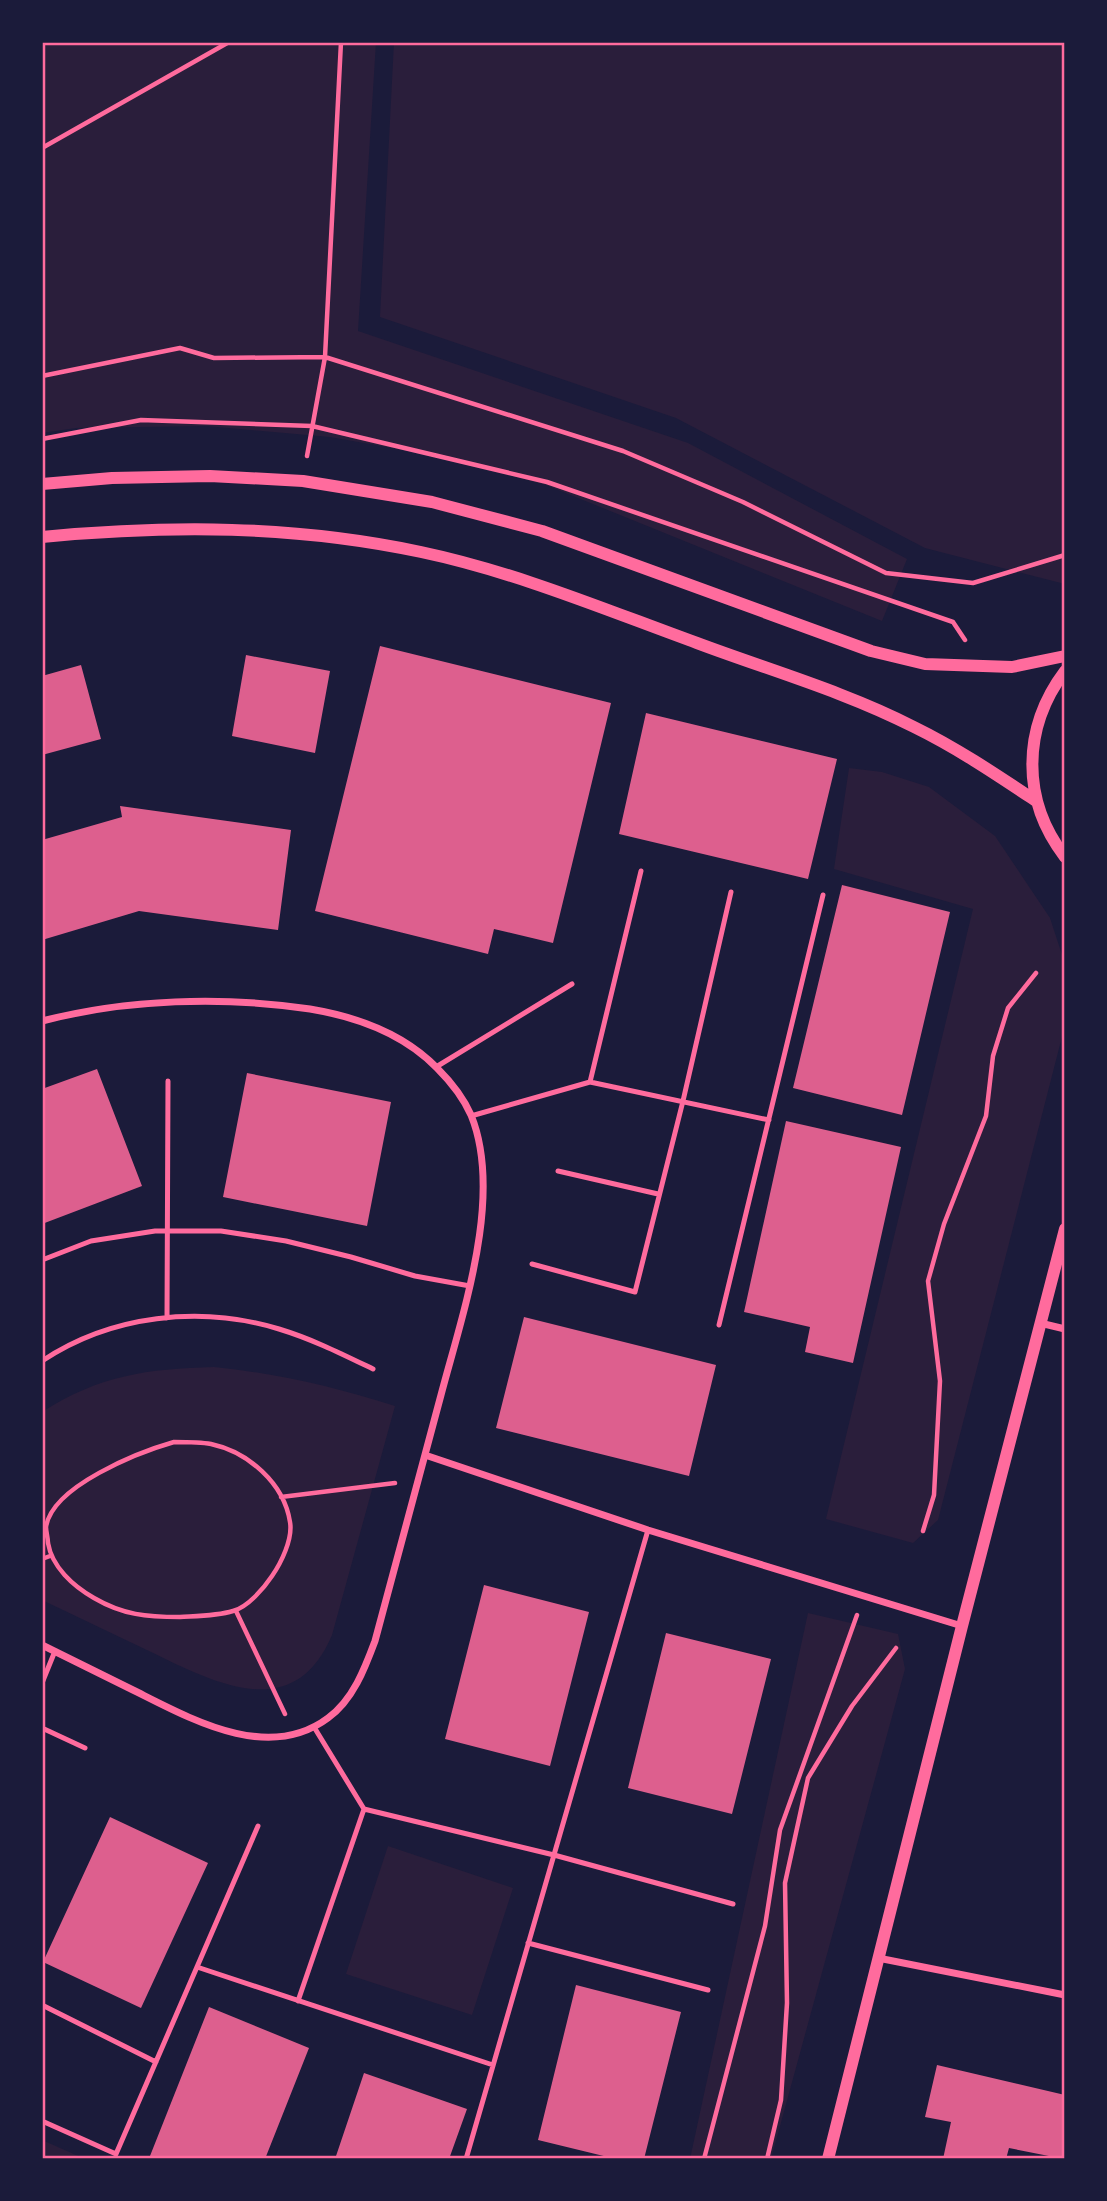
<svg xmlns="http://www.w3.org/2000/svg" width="1107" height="2201" font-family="'Sofia Sans Condensed',sans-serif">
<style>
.green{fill:#2a1e3b}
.building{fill:#dd5f8e}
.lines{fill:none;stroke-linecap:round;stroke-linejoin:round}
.path{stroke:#ff6b9d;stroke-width:4.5}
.service{stroke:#ff6b9d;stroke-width:5}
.minor{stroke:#ff6b9d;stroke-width:7}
.tertiary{stroke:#ff6b9d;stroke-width:12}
.neatline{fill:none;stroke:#ff6b9d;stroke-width:2.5}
</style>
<rect width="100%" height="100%" fill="#1b1b3a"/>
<path class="green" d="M 42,42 L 376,42 L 358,331 L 688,443 L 907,559 L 882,621 L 546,485 L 443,457 L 330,437 L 206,426 L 76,428 L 42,433 Z
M 394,42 L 1065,42 L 1065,584 L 925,548 L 676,418 L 380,317 Z
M 849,768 L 882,772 L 929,787 L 995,836 L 1050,918 L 1065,964 L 1065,1025 L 938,1520 L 913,1543 L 826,1519 L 973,909 L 834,869 Z
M 214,1367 C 280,1374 331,1386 395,1406 L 332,1635 C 294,1726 213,1682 149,1651 C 113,1634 78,1617 42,1600 L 42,1412 C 100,1375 147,1369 214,1367 Z
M 808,1613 L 898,1634 L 905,1669 L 771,2159 L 690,2159 Z
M 388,1846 L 513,1888 L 472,2015 L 346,1974 Z
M 42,2140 L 85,2159 L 42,2159 Z"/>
<path class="building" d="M 380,646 L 611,703 L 553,943 L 494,929 L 488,954 L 315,911 Z
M 246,655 L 330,671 L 315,753 L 232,736 Z
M 81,665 L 101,739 L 42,755 L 42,676 Z
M 646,713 L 837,759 L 808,879 L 619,834 Z
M 120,806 L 291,830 L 278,930 L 139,911 L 42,940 L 42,840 L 122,817 Z
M 842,885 L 950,912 L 902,1115 L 793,1088 Z
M 97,1069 L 142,1186 L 42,1224 L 42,1089 Z
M 247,1073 L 391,1102 L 367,1226 L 223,1197 Z
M 786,1121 L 901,1147 L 853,1363 L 805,1352 L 810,1327 L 744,1312 Z
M 524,1317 L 716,1365 L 689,1476 L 496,1428 Z
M 484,1585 L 589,1612 L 550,1766 L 445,1739 Z
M 666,1633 L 771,1659 L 732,1814 L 628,1788 Z
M 110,1817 L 208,1863 L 141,2008 L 43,1962 Z
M 576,1985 L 681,2012 L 644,2159 L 616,2159 L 538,2140 Z
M 209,2007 L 309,2048 L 265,2159 L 158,2159 L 150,2156 Z
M 937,2065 L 1065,2095 L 1064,2159 L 1009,2148 L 1006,2159 L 943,2159 L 951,2122 L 925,2117 Z
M 364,2073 L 467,2109 L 449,2159 L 335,2159 Z"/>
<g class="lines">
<path class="path" d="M 42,148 L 229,42
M 42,376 L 180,348 L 214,358 L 325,357 L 623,451 L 743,502 L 886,573 L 973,583 L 1065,555
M 42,439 L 141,420 L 312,426 L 547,482 L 953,622 L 965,640
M 307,456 L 325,357 L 341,42
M 174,1442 C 186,1442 200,1442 211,1444 C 248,1452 284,1483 290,1522 C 293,1539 281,1563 272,1576 C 264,1588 248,1607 233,1611 C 217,1616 197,1616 180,1617 C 147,1617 123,1615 94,1598 C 73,1586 52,1567 48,1543 C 48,1538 46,1532 46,1527 C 52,1486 139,1452 174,1442 Z
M 281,1497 L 395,1483
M 923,1531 L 934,1495 L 940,1381 L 928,1281 L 944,1224 L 986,1116 L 993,1056 L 1008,1008 L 1036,973
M 42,1559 L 50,1556
M 236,1611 L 285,1714
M 704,2159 L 765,1926 L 780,1830 L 857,1615
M 767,2159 L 781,2100 L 787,2003 L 785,1883 L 808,1778 L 852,1706 L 896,1648"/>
<path class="service" d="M 436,1067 L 572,984
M 590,1082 L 641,871
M 471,1116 L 590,1082 L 769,1120
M 558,1171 L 658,1194
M 42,1260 L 91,1241 L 155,1231 L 221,1231 L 286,1241 L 351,1257 L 415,1276 L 470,1286
M 532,1264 L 635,1292 L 683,1101 L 731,892
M 167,1318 L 168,1081
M 719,1325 L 823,895
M 42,1361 C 111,1315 200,1305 279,1329 C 312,1339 342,1354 373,1369
M 42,1683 L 55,1651
M 314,1727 L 364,1809 L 554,1855 L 733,1904
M 42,1728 L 85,1748
M 528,1943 L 708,1990
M 197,1967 L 493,2065
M 298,2001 L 364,1809
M 42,2005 L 156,2062
M 42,2121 L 116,2154 L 258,1826
M 466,2159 L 648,1530"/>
<path class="minor" d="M 42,1021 C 127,999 223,996 310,1009 C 358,1017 403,1033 437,1068 C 451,1082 463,1097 471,1115 C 504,1196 462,1315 441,1395 C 419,1477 397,1559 375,1641 C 365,1668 353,1700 328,1718 C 268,1763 191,1719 133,1690 C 103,1675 72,1660 42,1645
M 1040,1323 L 1065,1329
M 425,1455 L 648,1530 L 962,1626
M 878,1958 L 1065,1995"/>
<path class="tertiary" d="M 42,484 L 112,478 L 210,476 L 303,481 L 432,502 L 542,531 L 871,651 L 925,664 L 1012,667 L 1065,656
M 42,537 C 170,525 294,525 421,552 C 516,572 606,610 697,643 C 769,670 846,692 914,727 C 957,748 997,775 1036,801
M 1065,671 C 1022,728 1021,800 1065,857
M 828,2159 L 962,1626 L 1065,1229"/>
</g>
<rect width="1107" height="2201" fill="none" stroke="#1b1b3a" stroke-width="88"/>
<rect x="44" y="44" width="1019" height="2113" class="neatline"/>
</svg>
